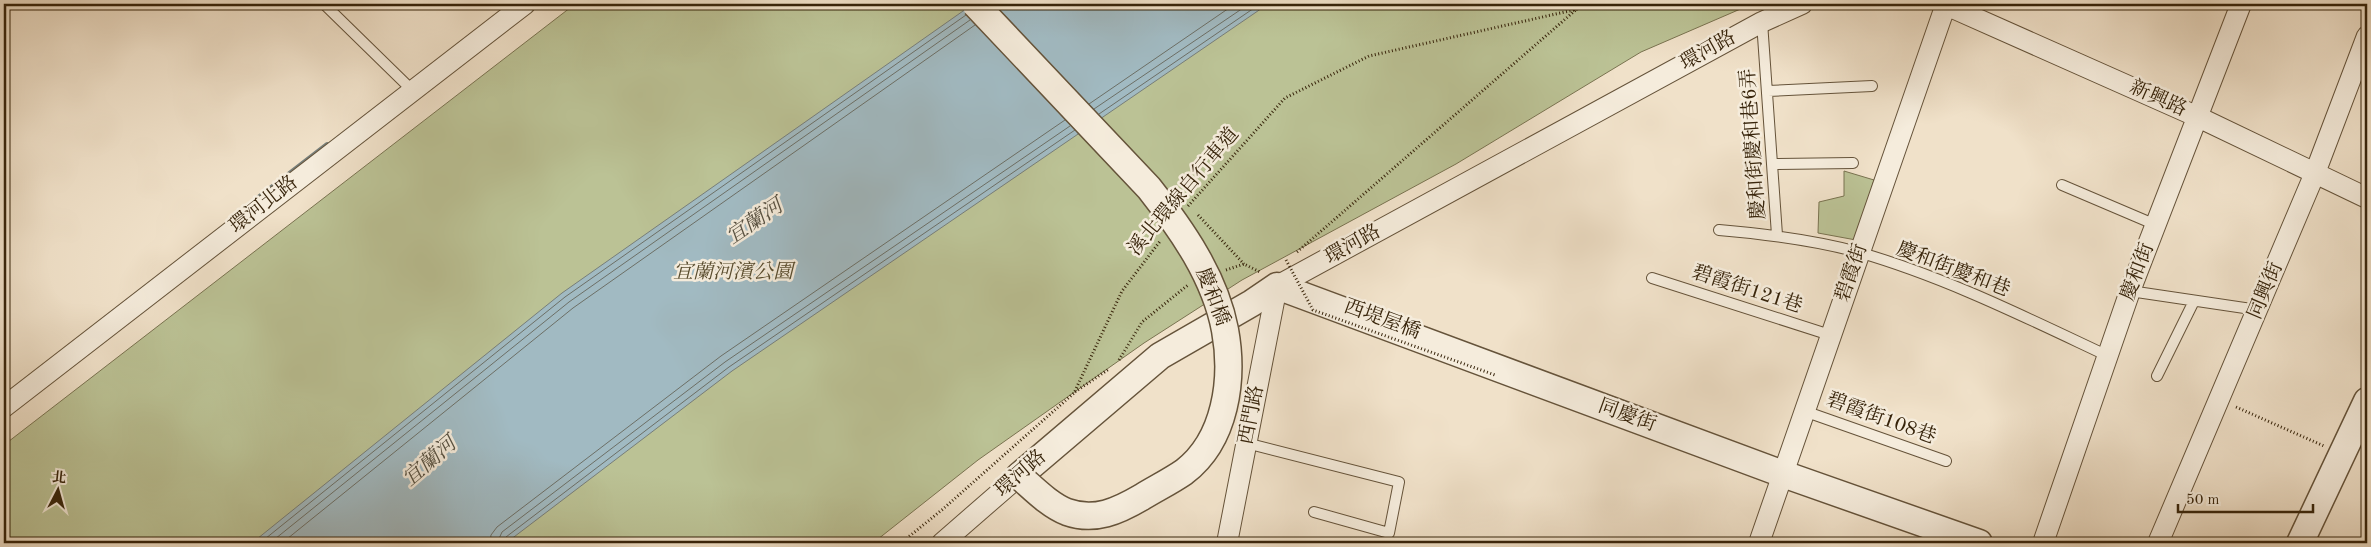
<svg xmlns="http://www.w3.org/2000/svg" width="2371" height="547" font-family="'Old Standard TT','Noto Serif TC',serif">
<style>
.green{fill:#bbc295;stroke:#797350}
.water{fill:#a1bac2;stroke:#777e79}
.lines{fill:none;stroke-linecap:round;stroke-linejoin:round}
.shore{stroke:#6c6f66;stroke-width:1}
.stream{stroke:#777e79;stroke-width:5.5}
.service-casing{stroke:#65533a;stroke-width:12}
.minor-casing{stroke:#65533a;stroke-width:22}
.tertiary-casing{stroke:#65533a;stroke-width:29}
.path{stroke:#37240b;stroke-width:3;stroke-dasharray:1 2.5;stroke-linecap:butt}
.service{stroke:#f5ecdc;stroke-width:10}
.minor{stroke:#f5ecdc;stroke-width:20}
.tertiary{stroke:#f5ecdc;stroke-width:26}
.tertiary-bridge-casing{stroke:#65533a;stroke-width:29;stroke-linecap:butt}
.path-bridge{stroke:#37240b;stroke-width:3;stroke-dasharray:1 2.5;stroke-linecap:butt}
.tertiary-bridge{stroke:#f5ecdc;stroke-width:26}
.labels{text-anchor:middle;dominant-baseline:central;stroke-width:5;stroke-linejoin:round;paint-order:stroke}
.street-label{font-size:20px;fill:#37240b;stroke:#f5ecdc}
.park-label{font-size:20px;font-style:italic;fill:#584c2e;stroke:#f5ecdc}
.water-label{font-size:21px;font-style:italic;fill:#575142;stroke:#f5ecdc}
</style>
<rect width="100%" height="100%" fill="#f0e1c9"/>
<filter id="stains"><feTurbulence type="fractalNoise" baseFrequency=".004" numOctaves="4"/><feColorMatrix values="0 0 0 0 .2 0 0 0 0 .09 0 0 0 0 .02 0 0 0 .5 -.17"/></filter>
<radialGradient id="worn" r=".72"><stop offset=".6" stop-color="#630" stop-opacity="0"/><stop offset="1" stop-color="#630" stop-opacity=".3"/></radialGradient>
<path class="green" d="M 575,4 L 1752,4 L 1641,52 L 1456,164 L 1242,280 L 1144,343 L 978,460 L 873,543 L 4,543 L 4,445 Z
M 1844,171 L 1874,180 L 1856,240 L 1818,233 L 1819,202 L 1844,196 Z"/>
<path class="water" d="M 973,4 L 1268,4 L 732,371 L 506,543 L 252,543 L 562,293 Z"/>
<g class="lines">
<path class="shore" d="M 1089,104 L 1235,4
M 1094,109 L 1249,4
M 1099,114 L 1260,4
M 260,543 L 565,297 L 966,15
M 270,543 L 569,302 L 970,20
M 282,543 L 573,308 L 975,25
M 490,543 L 491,535 L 497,527 L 721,356 L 1065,120
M 497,543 L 502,532 L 725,362 L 1070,126
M 504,543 L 506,537 L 729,367 L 1075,130"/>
<path class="stream" d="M 249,205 L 327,145"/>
<defs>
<path id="service" d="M 324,4 L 412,90
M 1762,22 L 1777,235
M 1768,91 L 1872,86
M 1773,164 L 1853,163
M 2062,185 L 2156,225
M 1719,230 C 1766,234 1813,240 1858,252 C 1945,277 2027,318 2108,356
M 1652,278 L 1830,335
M 2130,291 L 2258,310
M 2157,376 L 2194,301
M 1804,411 L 1946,461
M 1246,443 L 1399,482 L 1389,533 L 1314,512"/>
<path id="minor" d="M 1946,5 L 2198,117 L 2367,198
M 4,407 L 525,4
M 942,543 L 1019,476
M 1227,543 L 1277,286 L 1762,22 L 1802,4
M 1759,543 L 1946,4
M 2043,543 L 2130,291 L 2241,4
M 2158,543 L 2315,173 L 2367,36"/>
<path id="tertiary" d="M 1019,476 L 1160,356 L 1252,303 L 1277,286 L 1783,474 L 1979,543
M 2300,543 L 2367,401"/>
</defs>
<use href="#service" class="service-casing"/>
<use href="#minor" class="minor-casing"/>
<use href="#tertiary" class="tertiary-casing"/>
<path class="path" d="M 1188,206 L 1285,98 L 1369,56 L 1587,7 L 1590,4
M 1297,252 L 1578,8 L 1579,4
M 1226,270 L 1244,264 L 1260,272
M 1119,360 L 1142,322 L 1188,285
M 1075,392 L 1109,369
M 2236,407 L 2324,446
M 901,543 L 943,509 L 1074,393 L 1122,291 L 1161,240"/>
<use href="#service" class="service"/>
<use href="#minor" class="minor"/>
<use href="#tertiary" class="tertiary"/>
<defs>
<path id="tertiary-bridge" d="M 975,4 L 1149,188 C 1182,230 1215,277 1225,330 C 1234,379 1226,440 1184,472 C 1171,481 1155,489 1142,497 C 1118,511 1095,522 1067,512 C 1049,505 1033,488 1019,476"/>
</defs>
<use href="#tertiary-bridge" class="tertiary-bridge-casing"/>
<path class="path-bridge" d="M 1198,215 L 1244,264
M 1286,260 L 1313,310 L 1495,375"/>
<use href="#tertiary-bridge" class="tertiary-bridge"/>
</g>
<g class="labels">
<g class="street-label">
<text transform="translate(1708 51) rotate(-29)">環河路</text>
<text transform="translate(2158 99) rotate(24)">新興路</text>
<text transform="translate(1754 144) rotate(-94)">慶和街慶和巷6弄</text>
<text transform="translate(1184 192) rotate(-50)">溪北環線自行車道</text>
<text transform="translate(264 205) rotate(-38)">環河北路</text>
<text transform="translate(1353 245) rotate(-29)">環河路</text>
<text transform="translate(1953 270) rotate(21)">慶和街慶和巷</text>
<text transform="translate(2138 272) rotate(-69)">慶和街</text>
<text transform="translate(1852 273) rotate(-71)">碧霞街</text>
<text transform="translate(1747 290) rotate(18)">碧霞街121巷</text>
<text transform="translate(2266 291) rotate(-67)">同興街</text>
<text transform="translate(1212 297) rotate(69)">慶和橋</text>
<text transform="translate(1382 320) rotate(20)">西堤屋橋</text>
<text transform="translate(1252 415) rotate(-79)">西門路</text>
<text transform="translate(1627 416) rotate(20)">同慶街</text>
<text transform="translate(1881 419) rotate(20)">碧霞街108巷</text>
<text transform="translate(1021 474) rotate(-41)">環河路</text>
</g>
<g class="park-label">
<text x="733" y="273">宜蘭河濱公園</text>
</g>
<g class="water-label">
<text transform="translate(755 222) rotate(-34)">宜蘭河</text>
<text transform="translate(430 462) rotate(-41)">宜蘭河</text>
</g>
</g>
<rect width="2371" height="547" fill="none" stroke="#f0e1c9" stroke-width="20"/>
<rect x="5" y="5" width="2361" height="537" fill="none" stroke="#37240b" stroke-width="2.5"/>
<rect x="10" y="10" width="2351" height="527" fill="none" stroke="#37240b"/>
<g transform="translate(58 490) rotate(6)" stroke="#f5ecdc" stroke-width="4" paint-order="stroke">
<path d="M0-4L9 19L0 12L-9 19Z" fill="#37240b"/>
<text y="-8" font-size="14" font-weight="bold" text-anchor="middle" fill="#37240b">北</text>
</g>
<path d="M2178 504v8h135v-8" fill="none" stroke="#37240b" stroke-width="2.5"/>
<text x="2186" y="504" font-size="15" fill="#37240b" stroke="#f5ecdc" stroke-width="4" paint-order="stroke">50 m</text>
<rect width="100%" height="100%" filter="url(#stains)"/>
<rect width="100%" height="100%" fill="url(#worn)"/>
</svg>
